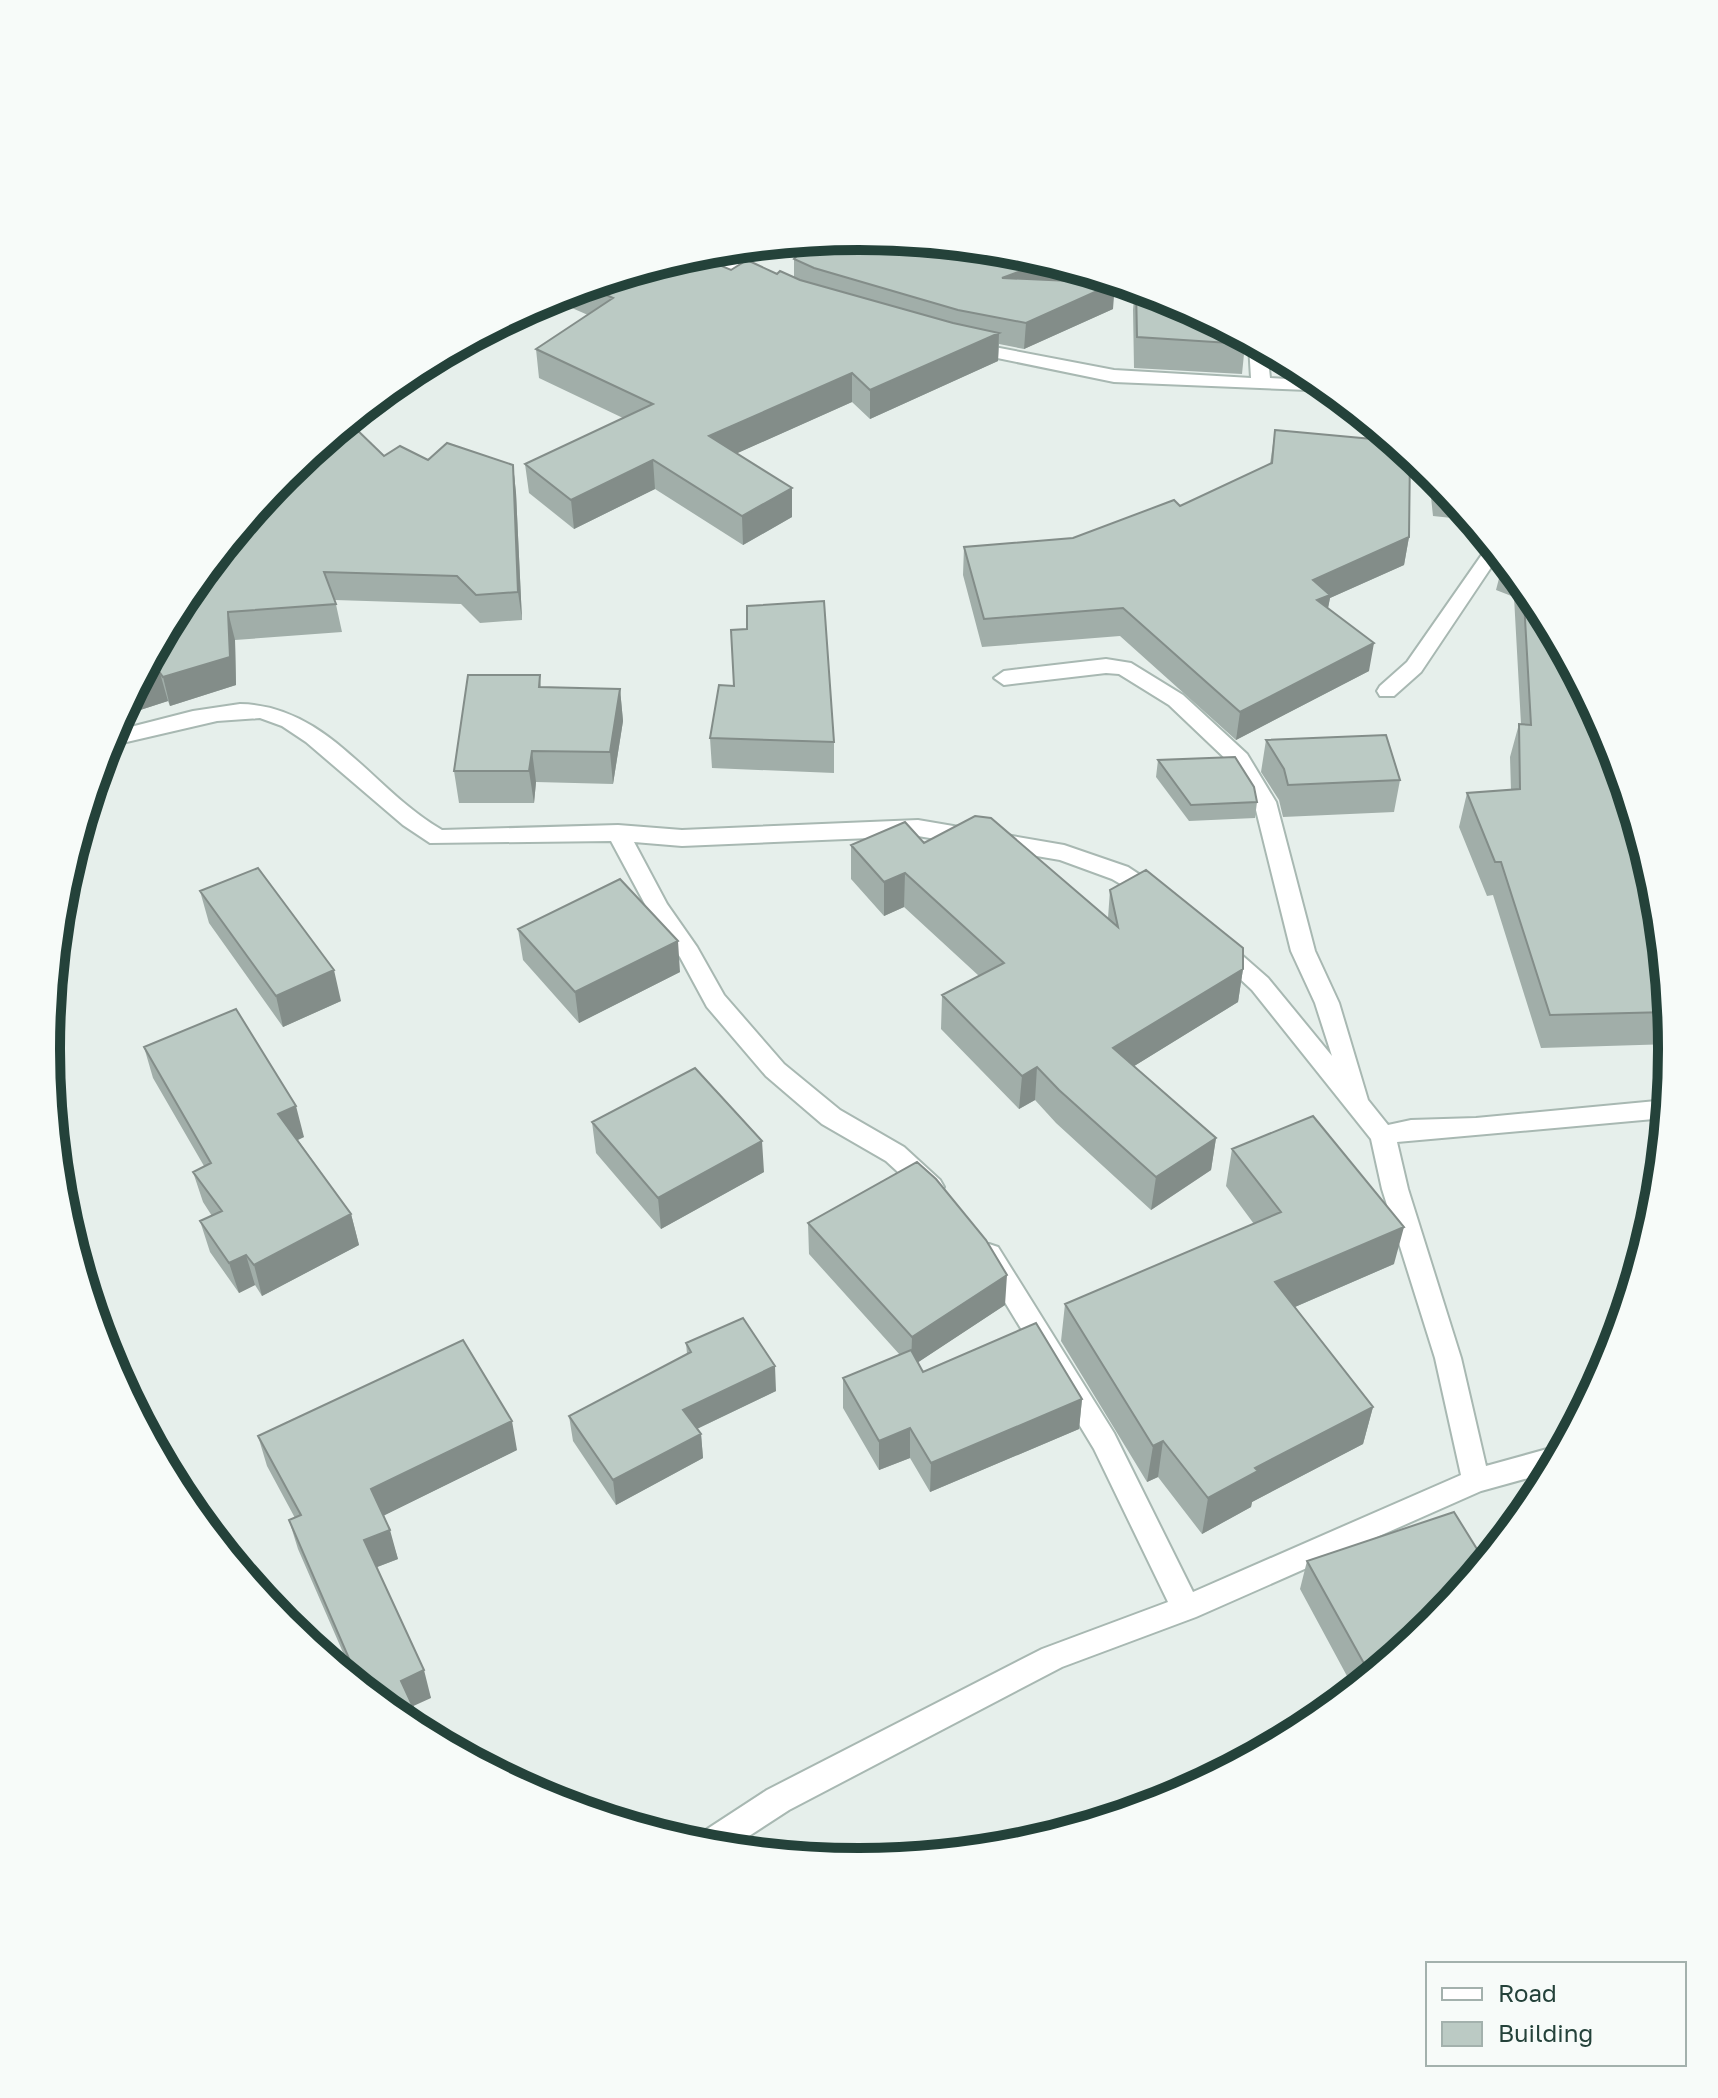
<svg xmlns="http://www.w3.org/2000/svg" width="1718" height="2098" font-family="'Golos Text',sans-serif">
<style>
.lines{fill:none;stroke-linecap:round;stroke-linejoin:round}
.minor-casing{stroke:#a8b8b2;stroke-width:4}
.minor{fill:#fff;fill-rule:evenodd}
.wall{fill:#a1aea9}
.shaded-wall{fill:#838d89}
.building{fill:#bbcac4;stroke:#838d89;stroke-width:2}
.rim{fill:none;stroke:#24423a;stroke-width:10}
</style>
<rect width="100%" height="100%" fill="#e6efeb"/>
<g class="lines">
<defs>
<path id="minor" d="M 710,251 L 768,277 L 771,281 L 762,286 L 756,285 L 692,254 Z
M 1251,341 L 1267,350 L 1270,378 L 1321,381 L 1333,391 L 1114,382 L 968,352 L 959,347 L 968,342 L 1114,370 L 1251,378 L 1249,345 Z
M 1490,543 L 1500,554 L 1421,672 L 1394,696 L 1380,696 L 1377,691 L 1380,686 L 1407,662 Z
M 1106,659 L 1131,663 L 1183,695 L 1247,754 L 1276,802 L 1315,951 L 1339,1003 L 1368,1100 L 1388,1125 L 1411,1120 L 1476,1118 L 1667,1100 L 1665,1118 L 1397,1142 L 1408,1189 L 1461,1358 L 1486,1466 L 1558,1446 L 1563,1448 L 1550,1472 L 1481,1491 L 1196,1617 L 1062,1667 L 789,1810 L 729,1849 L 692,1844 L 695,1837 L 767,1790 L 1042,1649 L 1168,1602 L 1094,1449 L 980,1261 L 976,1254 L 980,1247 L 989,1244 L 998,1247 L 1114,1433 L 1193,1592 L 1461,1475 L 1435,1358 L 1382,1189 L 1371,1139 L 1252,990 L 1208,949 L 1212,943 L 1220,941 L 1228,943 L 1268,978 L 1332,1056 L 1315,1003 L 1291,951 L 1254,802 L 1231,764 L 1169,705 L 1119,674 L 1106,673 L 1004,685 L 994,678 L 1004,671 Z
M 240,704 C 328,705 372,790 442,830 L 618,825 L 682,830 L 918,820 L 1064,845 L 1128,867 L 1163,890 L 1166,896 L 1163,902 L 1155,904 L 1112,879 L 1060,860 L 918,836 L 682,846 L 634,842 L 667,904 L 697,947 L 724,995 L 784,1064 L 840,1110 L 904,1147 L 940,1180 L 944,1187 L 940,1194 L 931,1197 L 922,1194 L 886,1161 L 822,1124 L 766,1076 L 707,1007 L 680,957 L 647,908 L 611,841 L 430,843 L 403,825 L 306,742 L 282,726 L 260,718 L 217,721 L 105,747 L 111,732 L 193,711 Z"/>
</defs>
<use href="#minor" class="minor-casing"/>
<use href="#minor" class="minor"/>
</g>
<path class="wall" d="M 1018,252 L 1084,272 L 1061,281 L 1113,309 L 1024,349 L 999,344 L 998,361 L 870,419 L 852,402 L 737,453 L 792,517 L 743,545 L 655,489 L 574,529 L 529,493 L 525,464 L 623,418 L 539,378 L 536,349 L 588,315 L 549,298 L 693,254 L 731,270 L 777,274 L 794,277 L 794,259 Z
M 1135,287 L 1171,298 L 1245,344 L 1242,374 L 1134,368 L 1133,310 Z
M 1275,430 L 1409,537 L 1404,565 L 1330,598 L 1328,608 L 1369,671 L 1236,740 L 1120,636 L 982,647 L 963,575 L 964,547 L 1073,538 L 1180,506 L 1270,464 Z
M 384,456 L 428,460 L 513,465 L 516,493 L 522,620 L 480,623 L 461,604 L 335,600 L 342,632 L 235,640 L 236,685 L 170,706 L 168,701 L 134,712 L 128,700 L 183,597 Z
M 1428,469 L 1434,474 L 1471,520 L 1433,516 Z
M 1504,559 L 1535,598 L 1618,807 L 1631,806 L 1656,891 L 1659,915 L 1654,916 L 1661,934 L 1672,1044 L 1541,1048 L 1493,895 L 1487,896 L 1459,827 L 1467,793 L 1511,790 L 1510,757 L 1519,724 L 1521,724 L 1514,597 L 1496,590 Z
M 540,675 L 541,688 L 620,689 L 623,721 L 613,784 L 536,782 L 534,803 L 459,803 L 454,771 Z
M 710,738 L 834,742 L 834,773 L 712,768 Z
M 1266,740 L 1400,780 L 1394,812 L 1283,817 L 1279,800 L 1261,772 Z
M 1158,760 L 1257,802 L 1255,818 L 1189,821 L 1156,777 Z
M 924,843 L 1108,918 L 1110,890 L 1243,969 L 1238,1002 L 1134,1066 L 1216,1138 L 1211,1170 L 1151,1210 L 1056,1123 L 1035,1100 L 1019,1109 L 941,1029 L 942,995 L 979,976 L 904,907 L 884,916 L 851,879 L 851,845 Z
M 200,891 L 341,1001 L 283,1027 L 209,923 Z
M 518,929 L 680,972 L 579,1023 L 523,960 Z
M 144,1047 L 304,1137 L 298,1140 L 351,1214 L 359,1245 L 262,1296 L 255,1285 L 239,1293 L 210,1252 L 200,1221 L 212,1216 L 203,1202 L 193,1172 L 204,1166 L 153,1078 Z
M 592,1122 L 764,1172 L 661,1229 L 596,1153 Z
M 1232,1149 L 1394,1264 L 1295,1307 L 1373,1407 L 1363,1444 L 1252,1502 L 1251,1507 L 1202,1534 L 1158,1477 L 1147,1482 L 1061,1341 L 1065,1304 L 1254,1224 L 1226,1186 Z
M 808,1223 L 1005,1305 L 918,1362 L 923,1372 L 1082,1399 L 1079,1429 L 930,1492 L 910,1458 L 879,1470 L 843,1408 L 843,1378 L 900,1355 L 809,1254 Z
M 686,1343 L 776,1391 L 697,1429 L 701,1434 L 703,1458 L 616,1505 L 573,1441 L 569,1416 L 687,1354 Z
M 258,1436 L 517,1450 L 384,1515 L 398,1559 L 377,1567 L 431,1698 L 348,1664 L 298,1549 L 289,1520 L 295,1518 L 267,1466 Z
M 1307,1561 L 1434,1624 L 1354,1689 L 1300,1589 Z
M 1337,1704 L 1314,1722 L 1317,1712 Z"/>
<path class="shaded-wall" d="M 1047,261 L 1084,272 L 1001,305 L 1002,278 Z
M 1115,283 L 1113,309 L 1024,349 L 1026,323 Z
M 999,333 L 998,361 L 870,419 L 870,390 Z
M 852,373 L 852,402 L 711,465 L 709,436 Z
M 653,460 L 655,489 L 574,529 L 571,500 Z
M 513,465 L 516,493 L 522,620 L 518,592 Z
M 792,488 L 792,517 L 743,545 L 742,516 Z
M 1409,537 L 1404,565 L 1330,598 L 1325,623 L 1308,608 L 1313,580 Z
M 228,612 L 235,640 L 236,685 L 170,706 L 163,677 Z
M 1374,643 L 1369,671 L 1236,740 L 1240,712 Z
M 160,673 L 168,701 L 134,712 L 130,697 L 139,679 Z
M 620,689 L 623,721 L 613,784 L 610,752 Z
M 532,751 L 536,782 L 534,803 L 529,771 Z
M 905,873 L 904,907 L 884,916 L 884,882 Z
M 678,941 L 680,972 L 579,1023 L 575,992 Z
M 1243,969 L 1238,1002 L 1110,1081 L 1113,1048 Z
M 334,970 L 341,1001 L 283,1027 L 276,996 Z
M 1037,1067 L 1035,1100 L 1019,1109 L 1022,1076 Z
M 296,1106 L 304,1137 L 286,1145 L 278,1114 Z
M 1216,1138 L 1211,1170 L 1151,1210 L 1156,1177 Z
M 762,1141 L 764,1172 L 661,1229 L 658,1198 Z
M 351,1214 L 359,1245 L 262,1296 L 254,1265 Z
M 1404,1227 L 1394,1264 L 1267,1319 L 1275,1282 Z
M 246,1255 L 255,1285 L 239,1293 L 229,1263 Z
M 1007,1275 L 1005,1305 L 911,1367 L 912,1337 Z
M 775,1366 L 776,1391 L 686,1434 L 683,1410 Z
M 1082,1399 L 1079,1429 L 930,1492 L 931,1463 Z
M 1373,1407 L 1363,1444 L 1252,1502 L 1251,1507 L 1202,1534 L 1208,1498 L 1255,1468 Z
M 512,1421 L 517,1450 L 379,1518 L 371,1489 Z
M 910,1428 L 910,1458 L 879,1470 L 879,1441 Z
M 701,1434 L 703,1458 L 616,1505 L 613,1480 Z
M 1163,1441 L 1158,1477 L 1147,1482 L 1153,1446 Z
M 390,1530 L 398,1559 L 372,1569 L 364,1540 Z
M 1467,1584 L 1438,1619 L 1444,1592 Z
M 424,1670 L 431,1698 L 409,1708 L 401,1681 Z"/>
<path class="building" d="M 859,236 L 1018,252 L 1047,261 L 1002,278 L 1115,283 L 1026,323 L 958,310 L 814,268 L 794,259 L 811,241 Z
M 693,254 L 731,270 L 747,260 L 777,274 L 780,271 L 800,280 L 953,323 L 999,333 L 870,390 L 852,373 L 709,436 L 792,488 L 742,516 L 653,460 L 571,500 L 525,464 L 653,404 L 536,349 L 613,298 L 586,286 Z
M 1136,287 L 1171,298 L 1245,338 L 1245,344 L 1137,337 Z
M 353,426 L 384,456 L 400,446 L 428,460 L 447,443 L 513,465 L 518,592 L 476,595 L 457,576 L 324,572 L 336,604 L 228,612 L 230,657 L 163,677 L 160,673 L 139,679 L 183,597 L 284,474 L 333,434 Z
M 1275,430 L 1394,441 L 1410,454 L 1409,537 L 1313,580 L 1330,595 L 1317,600 L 1374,643 L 1240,712 L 1123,608 L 984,619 L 964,547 L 1073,538 L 1174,500 L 1180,506 L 1272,463 Z
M 1438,479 L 1445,487 L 1439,487 Z
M 1523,583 L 1535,598 L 1610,738 L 1614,751 L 1618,807 L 1631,806 L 1654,883 L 1642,883 L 1661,934 L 1668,1012 L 1550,1015 L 1501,862 L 1495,862 L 1467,793 L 1520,789 L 1519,724 L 1531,725 Z
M 824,601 L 834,742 L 710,738 L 719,685 L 734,686 L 731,630 L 747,629 L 747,606 Z
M 468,675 L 540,675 L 539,687 L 620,689 L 610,752 L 532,751 L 529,771 L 454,771 Z
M 1386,735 L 1400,780 L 1288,785 L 1284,769 L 1266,740 Z
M 1235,757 L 1254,787 L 1257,802 L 1191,805 L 1158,760 Z
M 975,816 L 991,818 L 1118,927 L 1110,890 L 1146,870 L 1243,948 L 1243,969 L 1113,1048 L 1216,1138 L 1156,1177 L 1059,1090 L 1037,1067 L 1022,1076 L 942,995 L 1004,963 L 905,873 L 884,882 L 851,845 L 905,822 L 924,843 Z
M 258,868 L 334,970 L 276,996 L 200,891 Z
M 620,879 L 678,941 L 575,992 L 518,929 Z
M 236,1009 L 296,1106 L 278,1114 L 351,1214 L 254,1265 L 246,1255 L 229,1263 L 200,1221 L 222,1211 L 193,1172 L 211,1163 L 144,1047 Z
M 695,1068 L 762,1141 L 658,1198 L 592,1122 Z
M 1313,1116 L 1404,1227 L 1275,1282 L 1373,1407 L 1255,1468 L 1258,1471 L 1208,1498 L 1163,1441 L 1153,1446 L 1065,1304 L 1281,1212 L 1232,1149 Z
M 917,1162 L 936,1179 L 986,1240 L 1007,1275 L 912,1337 L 808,1223 Z
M 743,1318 L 775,1366 L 683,1410 L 701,1434 L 613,1480 L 569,1416 L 691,1352 L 686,1343 Z
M 1036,1323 L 1082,1399 L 931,1463 L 910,1428 L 879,1441 L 843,1378 L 911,1350 L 923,1372 Z
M 463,1340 L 512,1421 L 371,1489 L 390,1530 L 364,1540 L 424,1670 L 401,1681 L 426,1735 L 407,1725 L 339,1669 L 351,1663 L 289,1520 L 301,1515 L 258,1436 Z
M 1454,1512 L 1485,1562 L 1467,1584 L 1444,1592 L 1451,1603 L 1434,1624 L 1371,1676 L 1307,1561 Z
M 1337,1704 L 1320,1717 L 1317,1712 Z"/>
<path d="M0 0H1718V2098H0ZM60 1049a799 799 0 1 1 1598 0a799 799 0 1 1-1598 0Z" fill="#f7fbf9" fill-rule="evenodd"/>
<path class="rim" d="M60 1049a799 799 0 1 1 1598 0a799 799 0 1 1-1598 0Z"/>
<rect x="1426" y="1962" width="260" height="104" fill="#f7fbf9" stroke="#a3b1ad" stroke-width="2"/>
<rect x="1442" y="1988" width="40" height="12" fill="#ffffff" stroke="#a3b1ad" stroke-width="2"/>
<text x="1498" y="2002" font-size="24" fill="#24423a">Road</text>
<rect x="1442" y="2022" width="40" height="24" fill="#bbcac4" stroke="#a3b1ad" stroke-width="2"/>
<text x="1498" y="2042" font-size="24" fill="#24423a">Building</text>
</svg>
